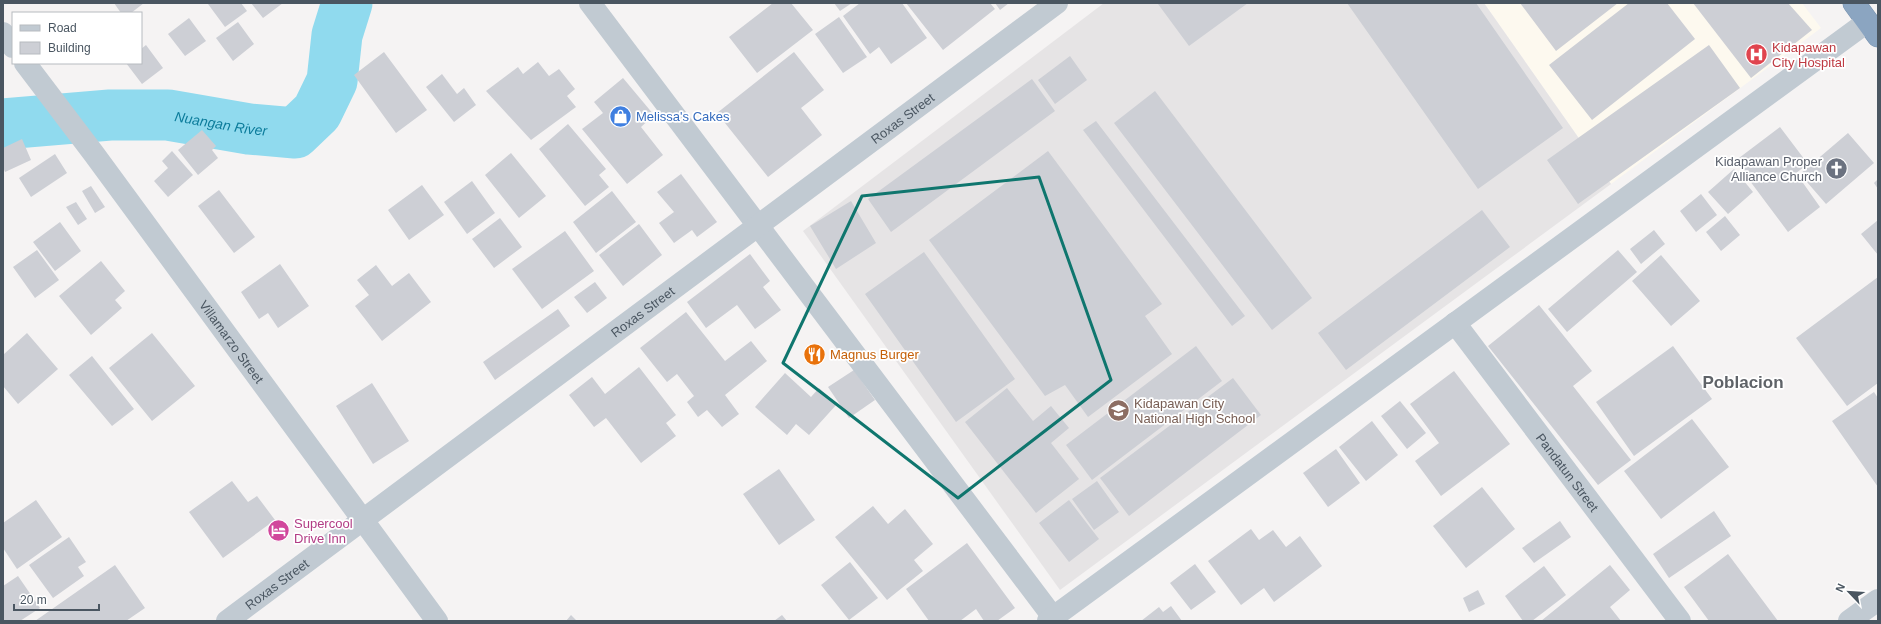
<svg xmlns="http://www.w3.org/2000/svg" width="1881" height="624" font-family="Arial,sans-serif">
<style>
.commercial{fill:#fdf9ef}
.education{fill:#e6e4e5}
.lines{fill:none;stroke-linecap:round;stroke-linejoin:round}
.river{stroke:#90daee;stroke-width:51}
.building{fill:#cdcfd5}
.highway-casing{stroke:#7690ad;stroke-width:23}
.minor{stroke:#c1cad2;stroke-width:22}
.highway{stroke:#8ba5c1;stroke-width:22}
.marked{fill:none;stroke:#0f766e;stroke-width:3;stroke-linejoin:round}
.labels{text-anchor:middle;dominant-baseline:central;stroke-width:3.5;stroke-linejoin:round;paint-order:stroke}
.health-label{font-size:13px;fill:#be3a42;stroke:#fff;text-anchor:start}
.shop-label{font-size:13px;fill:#366cbe;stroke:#fff;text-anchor:start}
.street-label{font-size:13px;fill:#4a5661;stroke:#fff}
.worship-label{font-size:13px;fill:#5b616d;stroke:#fff;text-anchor:end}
.food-label{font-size:13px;fill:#c56008;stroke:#fff;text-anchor:start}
.education-label{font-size:13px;fill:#785e54;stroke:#fff;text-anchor:start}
.hotel-label{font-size:13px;fill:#b23c85;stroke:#fff;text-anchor:start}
.water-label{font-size:14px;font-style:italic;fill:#0c7c9b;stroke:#fff}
.district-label{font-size:17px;font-weight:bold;fill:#5f6368;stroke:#fff}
</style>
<rect width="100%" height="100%" fill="#f5f3f3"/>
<path class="commercial" d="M 1484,3 L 1802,3 L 1821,28 L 1611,184 Z"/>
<path class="education" d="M 1104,3 L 1484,3 L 1611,184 L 1060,590 L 803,231 Z"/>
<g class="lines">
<path class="river" id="s1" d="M 3,124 L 110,115 L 168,115 L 249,129 L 295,133 L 317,112 L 332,81 L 337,35 L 347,3"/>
</g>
<path class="building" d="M 114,3 L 144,3 L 131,13 L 121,13 Z
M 210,3 L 241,3 L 247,11 L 225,27 L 208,4 Z
M 251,3 L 283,3 L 263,18 Z
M 773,3 L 791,3 L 813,30 L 757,73 L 729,37 Z
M 834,3 L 852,3 L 840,11 Z
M 860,3 L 902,3 L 927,38 L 891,64 L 879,47 L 870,54 L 843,16 Z
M 906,3 L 990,3 L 995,9 L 943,50 Z
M 995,3 L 1009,3 L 1000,10 Z
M 1160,3 L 1248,3 L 1189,46 L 1158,4 Z
M 1347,3 L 1476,3 L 1563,128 L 1478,189 Z
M 1520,3 L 1618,3 L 1556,51 Z
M 1629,3 L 1667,3 L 1695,39 L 1592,120 L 1549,65 Z
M 1693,3 L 1788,3 L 1812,30 L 1751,78 Z
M 839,17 L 867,57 L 843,73 L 815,34 Z
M 189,18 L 206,41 L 185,56 L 168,34 Z
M 238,22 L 254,44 L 233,61 L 216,38 Z
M 146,45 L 163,68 L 142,84 L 126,63 L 141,63 L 141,49 Z
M 1709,45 L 1740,88 L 1578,204 L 1547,160 Z
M 384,52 L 427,110 L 396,133 L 354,75 Z
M 794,52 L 824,90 L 801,108 L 822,135 L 768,177 L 717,113 Z
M 1070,56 L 1087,80 L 1055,104 L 1038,80 Z
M 538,62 L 549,76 L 559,69 L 575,89 L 567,96 L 576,107 L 531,140 L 486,91 L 518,67 L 523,74 Z
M 442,74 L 457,94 L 464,88 L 476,105 L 454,122 L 426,87 Z
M 623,78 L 654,115 L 641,127 L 663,155 L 627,184 L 582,129 L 603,113 L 594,102 Z
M 1032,79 L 1055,111 L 891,232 L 868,199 Z
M 1155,91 L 1312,298 L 1272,330 L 1114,123 Z
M 1096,121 L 1245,316 L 1232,326 L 1083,130 Z
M 568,124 L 606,169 L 599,175 L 609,187 L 585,206 L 539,149 Z
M 1780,127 L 1808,164 L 1796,173 L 1820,207 L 1788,232 L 1735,161 Z
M 202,130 L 216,146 L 212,150 L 218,158 L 198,175 L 178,150 Z
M 1848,133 L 1874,163 L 1826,204 L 1800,174 Z
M 22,139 L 31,160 L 5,172 L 3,167 L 3,148 Z
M 172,151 L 193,175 L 168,197 L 154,181 L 168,168 L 162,161 Z
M 1048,151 L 1162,304 L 1145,316 L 1172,354 L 1088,417 L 1065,385 L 1045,396 L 929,240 Z
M 511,153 L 546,196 L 519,218 L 485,175 Z
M 55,154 L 67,173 L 31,197 L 19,178 Z
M 1734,169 L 1753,192 L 1728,214 L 1708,192 Z
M 681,174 L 717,222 L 697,237 L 692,230 L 674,243 L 659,223 L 674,212 L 657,192 Z
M 1878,179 L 1878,189 L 1874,183 Z
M 472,181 L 495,213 L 467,234 L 444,202 Z
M 422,185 L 444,215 L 409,240 L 388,210 Z
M 91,186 L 105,207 L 95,213 L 82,191 Z
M 219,190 L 255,237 L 234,253 L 198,206 Z
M 612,191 L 636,222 L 596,253 L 573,222 Z
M 1701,194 L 1717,215 L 1696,232 L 1680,211 Z
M 851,201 L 876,243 L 836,269 L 810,226 Z
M 76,202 L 87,219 L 78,225 L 66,207 Z
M 1482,210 L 1510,247 L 1346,370 L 1318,333 Z
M 1725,216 L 1740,235 L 1721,251 L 1706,232 Z
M 500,218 L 522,247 L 494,268 L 472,239 Z
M 1878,220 L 1878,255 L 1861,234 Z
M 60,222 L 81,251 L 55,271 L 33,242 Z
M 639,224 L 662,255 L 623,286 L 599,255 Z
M 1654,230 L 1665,244 L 1641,264 L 1630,249 Z
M 565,231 L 594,271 L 542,309 L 512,269 Z
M 37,250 L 59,280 L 35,298 L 13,267 Z
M 1618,250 L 1637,272 L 1567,332 L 1548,309 Z
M 924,252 L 1015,379 L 956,422 L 865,294 Z
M 750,254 L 770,281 L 763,287 L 781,310 L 755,329 L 737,305 L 706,328 L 687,302 Z
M 1661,255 L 1700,301 L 1671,326 L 1632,281 Z
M 101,261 L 125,291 L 115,300 L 122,308 L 91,335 L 59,296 Z
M 280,264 L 309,306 L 278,328 L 268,313 L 259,319 L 241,292 Z
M 376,265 L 392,286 L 409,273 L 431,302 L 382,341 L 355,306 L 369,295 L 357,280 Z
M 1878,277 L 1878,383 L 1847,406 L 1796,338 Z
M 595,282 L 607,298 L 587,313 L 574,297 Z
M 1539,305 L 1592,371 L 1573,386 L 1631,460 L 1598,485 L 1488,346 Z
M 558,309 L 570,326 L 495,380 L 483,362 Z
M 686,312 L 725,361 L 751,341 L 767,361 L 725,395 L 739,414 L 722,427 L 707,410 L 698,417 L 687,402 L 694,396 L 677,374 L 667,382 L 640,348 Z
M 27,333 L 58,369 L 18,404 L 3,386 L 3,355 Z
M 152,333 L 195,386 L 152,421 L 109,368 Z
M 1196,346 L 1222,381 L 1092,480 L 1066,445 Z
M 1673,346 L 1712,399 L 1634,456 L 1596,402 Z
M 92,356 L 134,409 L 112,426 L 69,375 Z
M 639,367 L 676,415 L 666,423 L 676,436 L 641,463 L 606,418 L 594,427 L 569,395 L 592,377 L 605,394 Z
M 854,370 L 875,400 L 849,418 L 828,387 Z
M 1454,371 L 1510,444 L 1441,496 L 1415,461 L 1439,443 L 1410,404 Z
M 785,373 L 811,397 L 819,388 L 837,404 L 809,435 L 796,424 L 787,435 L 755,407 Z
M 1233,378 L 1261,415 L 1129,516 L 1100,478 Z
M 372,383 L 409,441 L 373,464 L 336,406 Z
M 1007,388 L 1033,421 L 1051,406 L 1069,428 L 1051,443 L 1079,479 L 1036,513 L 965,422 Z
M 1874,392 L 1878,398 L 1878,487 L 1832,421 Z
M 1400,401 L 1426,433 L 1407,449 L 1381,416 Z
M 1692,419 L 1729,467 L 1661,519 L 1624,471 Z
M 1372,421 L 1398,455 L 1366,481 L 1339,447 Z
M 1336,449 L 1360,483 L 1328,507 L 1303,473 Z
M 779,469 L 815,520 L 779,545 L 743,494 Z
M 232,481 L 248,502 L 257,496 L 275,520 L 223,558 L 189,512 Z
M 1097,481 L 1119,512 L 1094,530 L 1072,499 Z
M 1482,487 L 1515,529 L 1466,568 L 1433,526 Z
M 36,500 L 62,537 L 17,569 L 3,548 L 3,523 Z
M 1069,500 L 1099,539 L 1069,562 L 1039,523 Z
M 873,506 L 888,524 L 905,509 L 933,544 L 914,560 L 923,571 L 887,600 L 835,537 Z
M 1714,511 L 1731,536 L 1669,578 L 1653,554 Z
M 1560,521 L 1571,537 L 1534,563 L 1522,548 Z
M 1251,529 L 1259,540 L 1273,530 L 1286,547 L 1300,536 L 1322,566 L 1274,602 L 1264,588 L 1241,605 L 1208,561 Z
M 69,537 L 86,562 L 78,567 L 84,576 L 53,598 L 29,565 Z
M 967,543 L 1015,608 L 997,621 L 984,621 L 976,609 L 960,621 L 929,621 L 906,589 Z
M 1728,554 L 1778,621 L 1709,621 L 1684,587 Z
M 850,562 L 878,598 L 849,620 L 821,585 Z
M 1195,564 L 1216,592 L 1191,610 L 1170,583 Z
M 115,565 L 145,608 L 126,621 L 35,621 Z
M 1610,565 L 1630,590 L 1610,607 L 1621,621 L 1541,621 Z
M 1544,566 L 1566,595 L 1532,621 L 1523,621 L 1505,596 Z
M 18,576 L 40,608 L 20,621 L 3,621 L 3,586 Z
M 1478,590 L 1485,604 L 1469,612 L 1463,598 Z
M 1171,606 L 1182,621 L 1141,621 L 1159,607 L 1163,612 Z
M 571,615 L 577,621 L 566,621 Z
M 782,615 L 787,621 L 774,621 Z"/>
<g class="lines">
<defs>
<path id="highway" d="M 1854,3 L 1878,36"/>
</defs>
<use href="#highway" class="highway-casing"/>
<g class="minor">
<path d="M 590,3 L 1056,621"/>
<path d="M 3,33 L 13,47"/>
<path id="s2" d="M 25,63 L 94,154 L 437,621"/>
<path id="s3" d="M 1455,323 L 1680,621"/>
<path id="s4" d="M 227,621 L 1057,3"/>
<path d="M 1048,621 L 1867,22"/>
<path d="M 1849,621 L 1878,600"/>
</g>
<use href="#highway" class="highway"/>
</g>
<path class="marked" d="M 1039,177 L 1111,380 L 958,498 L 783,363 L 862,196 Z"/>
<defs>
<symbol id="hospital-disc" viewBox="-11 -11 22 22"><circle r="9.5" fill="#e0444e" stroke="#fff"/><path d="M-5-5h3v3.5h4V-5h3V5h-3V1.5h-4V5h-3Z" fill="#fff"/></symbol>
<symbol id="shop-disc" viewBox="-11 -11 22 22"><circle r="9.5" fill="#3f7fe0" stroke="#fff"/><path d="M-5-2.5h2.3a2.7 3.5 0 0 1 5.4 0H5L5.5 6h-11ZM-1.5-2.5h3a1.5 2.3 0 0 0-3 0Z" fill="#fff"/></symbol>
<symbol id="church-disc" viewBox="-11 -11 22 22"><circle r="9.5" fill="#6b7280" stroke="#fff"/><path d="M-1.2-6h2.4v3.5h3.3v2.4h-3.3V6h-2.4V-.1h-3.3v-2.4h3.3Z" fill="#fff"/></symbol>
<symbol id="restaurant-disc" viewBox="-11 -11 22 22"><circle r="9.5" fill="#e8710a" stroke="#fff"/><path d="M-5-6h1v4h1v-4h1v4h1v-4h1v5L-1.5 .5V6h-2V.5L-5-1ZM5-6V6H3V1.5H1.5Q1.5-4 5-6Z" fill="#fff"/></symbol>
<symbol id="school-disc" viewBox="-11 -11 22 22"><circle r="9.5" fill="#8d6e63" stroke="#fff"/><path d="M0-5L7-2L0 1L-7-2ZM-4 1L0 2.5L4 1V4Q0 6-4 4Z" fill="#fff"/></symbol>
<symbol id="hotel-disc" viewBox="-11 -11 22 22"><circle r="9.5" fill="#d1479c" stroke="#fff"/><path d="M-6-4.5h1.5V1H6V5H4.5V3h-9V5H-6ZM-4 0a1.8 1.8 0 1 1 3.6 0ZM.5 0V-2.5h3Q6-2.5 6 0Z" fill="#fff"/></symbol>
</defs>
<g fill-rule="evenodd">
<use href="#hospital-disc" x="1744" y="42" width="25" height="25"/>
<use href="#shop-disc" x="608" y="104" width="25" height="25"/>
<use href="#church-disc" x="1824" y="156" width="25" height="25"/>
<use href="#restaurant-disc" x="802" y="342" width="25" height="25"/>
<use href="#school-disc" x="1106" y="398" width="25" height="25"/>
<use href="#hotel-disc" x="266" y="518" width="25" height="25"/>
</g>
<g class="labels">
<g class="health-label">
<text x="1772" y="47">Kidapawan<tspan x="1772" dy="15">City Hospital</tspan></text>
</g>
<g class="shop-label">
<text x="636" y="116">Melissa's Cakes</text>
</g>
<g class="street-label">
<text stroke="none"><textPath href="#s4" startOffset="842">Roxas Street</textPath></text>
<text stroke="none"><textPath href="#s4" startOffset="518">Roxas Street</textPath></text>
<text stroke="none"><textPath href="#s2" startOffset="347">Villamarzo Street</textPath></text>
<text stroke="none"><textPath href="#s3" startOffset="187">Pandatun Street</textPath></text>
<text stroke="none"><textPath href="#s4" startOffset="62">Roxas Street</textPath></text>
</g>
<g class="worship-label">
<text x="1822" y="161">Kidapawan Proper<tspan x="1822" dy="15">Alliance Church</tspan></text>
</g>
<g class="food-label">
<text x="830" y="354">Magnus Burger</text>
</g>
<g class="education-label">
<text x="1134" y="403">Kidapawan City<tspan x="1134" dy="15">National High School</tspan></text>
</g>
<g class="hotel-label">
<text x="294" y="523">Supercool<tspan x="294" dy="15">Drive Inn</tspan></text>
</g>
<g class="water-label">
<text stroke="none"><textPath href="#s1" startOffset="219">Nuangan River</textPath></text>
</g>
<g class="district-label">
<text x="1743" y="382">Poblacion</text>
</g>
</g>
<rect width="1881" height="624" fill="none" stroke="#4a5661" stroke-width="8"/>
<rect x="12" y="12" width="130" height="52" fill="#ffffff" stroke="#b7bbc0"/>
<rect x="20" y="25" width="20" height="6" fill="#c1cad2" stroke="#b7bbc0"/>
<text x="48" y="32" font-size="12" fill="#4a5661">Road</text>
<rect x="20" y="42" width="20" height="12" fill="#cdcfd5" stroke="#b7bbc0"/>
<text x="48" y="52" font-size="12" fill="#4a5661">Building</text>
<g transform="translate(1849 592) rotate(295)" stroke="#ffffff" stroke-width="3" paint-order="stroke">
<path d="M0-3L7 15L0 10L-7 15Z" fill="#4a5661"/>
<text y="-6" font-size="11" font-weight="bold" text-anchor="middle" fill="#4a5661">N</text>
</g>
<path d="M14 604v6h85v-6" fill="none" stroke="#4a5661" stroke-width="2"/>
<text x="20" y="604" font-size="12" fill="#4a5661" stroke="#ffffff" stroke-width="3" paint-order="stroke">20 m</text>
</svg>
